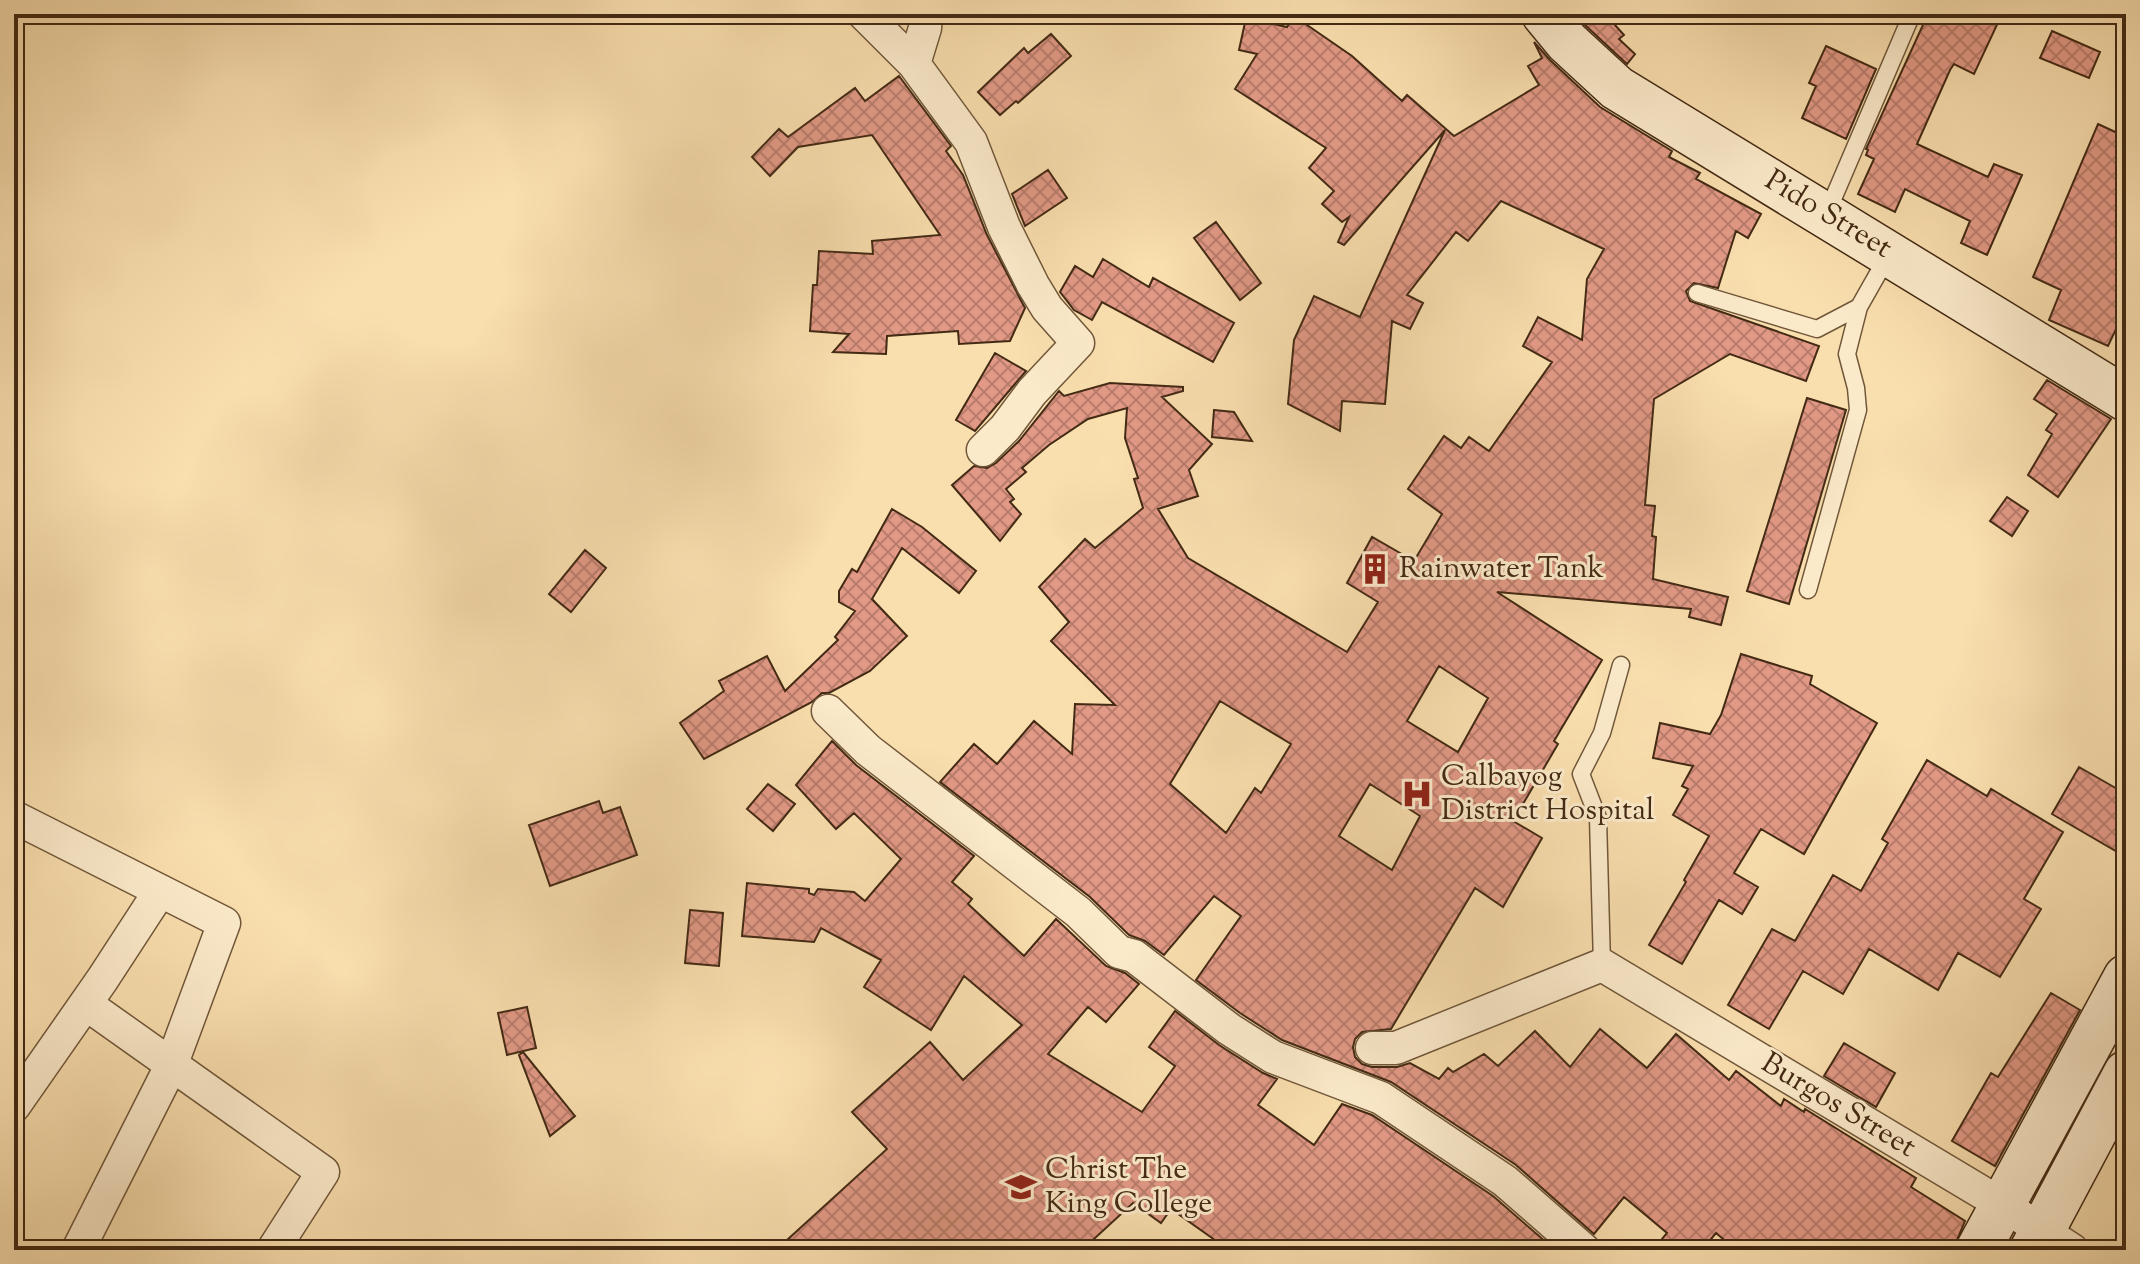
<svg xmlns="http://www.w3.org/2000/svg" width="2140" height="1264" font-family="'Sorts Mill Goudy',serif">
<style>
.building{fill:url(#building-cross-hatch);stroke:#432a14;stroke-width:2;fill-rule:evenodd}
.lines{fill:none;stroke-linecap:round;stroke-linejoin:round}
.lane-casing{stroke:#70573a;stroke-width:19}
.street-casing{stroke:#70573a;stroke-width:35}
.secondary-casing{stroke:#432a14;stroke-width:47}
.lane{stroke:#fbeaca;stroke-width:16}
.street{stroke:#fbeaca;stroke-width:32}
.secondary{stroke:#fbeaca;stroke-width:44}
.labels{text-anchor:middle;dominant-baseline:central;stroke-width:6;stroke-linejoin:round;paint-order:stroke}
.street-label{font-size:30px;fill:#432a14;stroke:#fbeaca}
.poi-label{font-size:30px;fill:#432a14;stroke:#fbeaca;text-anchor:start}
</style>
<defs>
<pattern id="building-cross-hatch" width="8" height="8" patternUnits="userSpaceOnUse" patternTransform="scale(2)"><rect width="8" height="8" fill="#e29986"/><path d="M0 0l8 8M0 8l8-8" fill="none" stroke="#b97d6c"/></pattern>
</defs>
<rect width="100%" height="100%" fill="#f9deae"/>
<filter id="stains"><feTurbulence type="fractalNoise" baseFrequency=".0025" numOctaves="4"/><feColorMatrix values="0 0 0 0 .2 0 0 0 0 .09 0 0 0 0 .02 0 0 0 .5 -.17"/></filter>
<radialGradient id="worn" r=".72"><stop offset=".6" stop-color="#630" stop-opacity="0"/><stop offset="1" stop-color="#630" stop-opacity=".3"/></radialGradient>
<path class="building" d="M 1581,14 L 1605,14 L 1624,35 L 1619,39 L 1635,54 L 1627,64 L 1585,25 L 1578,16 Z
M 1928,14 L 2002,14 L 1974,74 L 1954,64 L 1950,70 L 1917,144 L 1988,177 L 1994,164 L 2022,175 L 1987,255 L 1961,243 L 1970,221 L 1905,189 L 1895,212 L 1858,194 L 1874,159 L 1866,155 L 1868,150 L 1866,149 Z
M 1294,16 L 1352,56 L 1402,101 L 1407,95 L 1454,136 L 1539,85 L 1528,66 L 1542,58 L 1534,42 L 1550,60 L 1600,107 L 1672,151 L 1669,157 L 1700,173 L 1696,179 L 1761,214 L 1748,238 L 1736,231 L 1718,288 L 1694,283 L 1686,291 L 1690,301 L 1819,346 L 1806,381 L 1730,354 L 1654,399 L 1645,505 L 1655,506 L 1652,536 L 1656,537 L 1653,579 L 1728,597 L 1721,625 L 1689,617 L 1691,609 L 1497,592 L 1602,660 L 1554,741 L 1558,744 L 1513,821 L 1542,838 L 1503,907 L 1475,888 L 1391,1029 L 1362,1032 L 1355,1039 L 1353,1047 L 1355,1057 L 1362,1064 L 1372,1067 L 1397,1067 L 1410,1063 L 1439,1079 L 1448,1068 L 1453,1072 L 1484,1054 L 1498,1066 L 1535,1031 L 1570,1067 L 1600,1029 L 1647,1068 L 1676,1034 L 1729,1080 L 1736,1071 L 1781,1106 L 1784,1099 L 1804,1112 L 1805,1109 L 1916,1178 L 1911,1187 L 1965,1221 L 1953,1250 L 1736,1250 L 1716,1233 L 1702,1250 L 1653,1250 L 1667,1233 L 1624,1197 L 1594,1234 L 1516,1165 L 1391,1082 L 1282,1040 L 1240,1013 L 1196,980 L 1241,916 L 1214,896 L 1164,955 L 1145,941 L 1129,935 L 1090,897 L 940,782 L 974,744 L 997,764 L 1034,721 L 1072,754 L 1075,704 L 1115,705 L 1051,641 L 1069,622 L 1039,587 L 1085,539 L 1095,548 L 1143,508 L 1134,479 L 1138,478 L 1125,438 L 1127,408 L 1088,419 L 1049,445 L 1022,468 L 1026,472 L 1006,489 L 1014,499 L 1010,502 L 1021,514 L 1000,541 L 952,485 L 974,466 L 987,468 L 996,463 L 1019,441 L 1059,391 L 1064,396 L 1110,383 L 1183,387 L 1183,391 L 1162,397 L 1212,444 L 1189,470 L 1198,496 L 1158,509 L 1188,558 L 1347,652 L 1378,602 L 1347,583 L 1372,537 L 1414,561 L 1442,514 L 1408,489 L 1444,436 L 1461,448 L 1469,437 L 1489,451 L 1552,362 L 1523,346 L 1538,317 L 1582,340 L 1587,279 L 1604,249 L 1501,201 L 1468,241 L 1456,232 L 1407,295 L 1423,303 L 1410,329 L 1392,321 L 1385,404 L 1342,401 L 1340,431 L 1288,404 L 1294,340 L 1314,296 L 1360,317 L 1445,130 L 1344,245 L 1338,242 L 1349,217 L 1342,222 L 1322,204 L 1334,191 L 1309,168 L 1326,148 L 1235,89 L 1257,54 L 1239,50 L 1246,18 L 1287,27 ZM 1439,666 L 1488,698 L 1458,752 L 1407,721 ZM 1220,701 L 1291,744 L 1261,793 L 1255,788 L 1226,833 L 1170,784 ZM 1370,784 L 1420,816 L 1392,870 L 1339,836 Z
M 2052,31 L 2100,52 L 2089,78 L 2040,58 Z
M 1051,34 L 1071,56 L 1018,103 L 1016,101 L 1000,115 L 978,92 L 1024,48 L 1028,53 Z
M 1826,46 L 1876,69 L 1846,139 L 1802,118 L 1816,86 L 1809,83 Z
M 899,76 L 951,146 L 946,151 L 963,175 L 987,235 L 1025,308 L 1010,341 L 959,344 L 958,331 L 887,336 L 886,354 L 833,352 L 849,334 L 810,331 L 813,285 L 817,285 L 819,251 L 873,254 L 872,241 L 940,235 L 872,135 L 798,147 L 770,176 L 752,157 L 779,129 L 788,137 L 855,88 L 865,101 Z
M 2098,124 L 2126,137 L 2126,334 L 2116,329 L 2108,346 L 2049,320 L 2061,290 L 2033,277 Z
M 1048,170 L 1067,198 L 1025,226 L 1012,194 Z
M 1216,222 L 1261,283 L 1240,300 L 1194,238 Z
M 1103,259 L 1149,287 L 1153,278 L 1234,323 L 1213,362 L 1102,302 L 1092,320 L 1074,310 L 1060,292 L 1075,266 L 1093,277 Z
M 995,353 L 1026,371 L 975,431 L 956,420 Z
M 2047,380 L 2111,419 L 2058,497 L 2028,475 L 2052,434 L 2046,430 L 2057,414 L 2034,399 Z
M 1807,398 L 1846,410 L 1789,604 L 1747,591 Z
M 1214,410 L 1234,412 L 1252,441 L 1212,437 Z
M 2007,497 L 2028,511 L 2012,536 L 1990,521 Z
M 892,509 L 922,527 L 976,571 L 959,593 L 902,548 L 872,599 L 907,636 L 870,671 L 829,693 L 822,693 L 812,702 L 704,759 L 680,723 L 724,691 L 719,681 L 767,656 L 785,691 L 838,640 L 835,637 L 855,611 L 839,602 L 839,591 L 852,569 L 857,572 Z
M 585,550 L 606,568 L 571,612 L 549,594 Z
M 1741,654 L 1812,676 L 1810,684 L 1877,723 L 1804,854 L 1761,829 L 1734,873 L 1758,887 L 1742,914 L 1719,900 L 1682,964 L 1649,945 L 1686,882 L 1684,880 L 1709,836 L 1673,815 L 1688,789 L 1682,786 L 1693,766 L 1653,758 L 1660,723 L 1710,734 L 1721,715 Z
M 832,741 L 856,765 L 974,856 L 952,882 L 972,899 L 968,904 L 1024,956 L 1056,919 L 1106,966 L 1125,973 L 1139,984 L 1106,1022 L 1088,1007 L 1048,1054 L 1142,1112 L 1175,1066 L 1149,1047 L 1175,1011 L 1219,1045 L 1263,1073 L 1277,1079 L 1258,1105 L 1314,1145 L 1342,1104 L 1372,1115 L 1493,1196 L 1555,1250 L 1229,1250 L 1171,1209 L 1161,1223 L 1133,1203 L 1082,1250 L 776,1250 L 887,1149 L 852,1112 L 930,1042 L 963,1080 L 1022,1025 L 964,976 L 931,1030 L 864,987 L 881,960 L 821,928 L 814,942 L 742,936 L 747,883 L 809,889 L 809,893 L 814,895 L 818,889 L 854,892 L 865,901 L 901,859 L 854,813 L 836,829 L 796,785 Z
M 1927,760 L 1987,796 L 1991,789 L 2063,832 L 2024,899 L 2041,909 L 2000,977 L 1958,953 L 1938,990 L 1869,949 L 1843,994 L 1803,971 L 1769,1029 L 1728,1005 L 1772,929 L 1795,941 L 1833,875 L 1861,891 L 1888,843 L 1882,839 Z
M 2079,767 L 2126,794 L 2126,857 L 2052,814 Z
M 768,784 L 795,804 L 773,831 L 747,809 Z
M 599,801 L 603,813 L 620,807 L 637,855 L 550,886 L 529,825 Z
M 690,910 L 723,913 L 719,966 L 685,963 Z
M 2051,993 L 2080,1010 L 1995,1166 L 1952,1141 L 1991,1073 L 1998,1077 Z
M 527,1007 L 536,1048 L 507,1055 L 498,1013 Z
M 1844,1043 L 1895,1073 L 1876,1107 L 1824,1076 Z
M 523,1052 L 575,1116 L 550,1136 L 519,1055 Z"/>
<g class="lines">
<defs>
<path id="lane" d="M 1827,213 L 1912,14
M 1697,293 L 1817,329 L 1859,307
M 1808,590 L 1858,410 L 1856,388 L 1847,354 L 1859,307 L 1889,254
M 1602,965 L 1598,818 L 1581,774 L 1602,733 L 1621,665"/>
<path id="street" d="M 864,14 L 914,64 L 971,142 L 1004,227 L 1033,285 L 1047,308 L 1078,343 L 1032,392 L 1005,428 L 983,450
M 914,64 L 925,28 L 926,14
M 828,711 L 868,750 L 1078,912 L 1119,952 L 1134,956 L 1229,1029 L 1273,1057 L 1381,1098 L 1505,1181 L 1584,1250
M 14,817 L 224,923 L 171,1066 L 78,1250
M 86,1004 L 323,1172 L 273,1250
M 1372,1048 L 1396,1048 L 1602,965 L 2003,1205 L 2072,1250
M 14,1106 L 102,980 L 160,891"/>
<path id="secondary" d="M 1544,14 L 1567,42 L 1617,88 L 2126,399
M 1978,1250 L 2126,977
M 2032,1250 L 2126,1073"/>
</defs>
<use href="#lane" class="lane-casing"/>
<use href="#street" class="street-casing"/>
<use href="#secondary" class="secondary-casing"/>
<use href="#lane" class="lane"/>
<use href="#street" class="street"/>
<use href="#secondary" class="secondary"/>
</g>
<defs>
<symbol id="building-bare" viewBox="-9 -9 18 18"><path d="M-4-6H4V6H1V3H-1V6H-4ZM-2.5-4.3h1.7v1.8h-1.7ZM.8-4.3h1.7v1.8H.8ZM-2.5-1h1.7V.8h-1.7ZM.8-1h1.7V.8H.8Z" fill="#8f2418" stroke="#fbeaca" stroke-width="2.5" paint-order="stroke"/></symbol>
<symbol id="hospital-bare" viewBox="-9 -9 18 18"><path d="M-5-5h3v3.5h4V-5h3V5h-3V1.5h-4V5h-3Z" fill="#8f2418" stroke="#fbeaca" stroke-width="2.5" paint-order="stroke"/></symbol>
<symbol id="university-bare" viewBox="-9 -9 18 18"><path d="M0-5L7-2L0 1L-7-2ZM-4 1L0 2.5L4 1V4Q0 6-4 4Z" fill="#8f2418" stroke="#fbeaca" stroke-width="2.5" paint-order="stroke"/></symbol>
</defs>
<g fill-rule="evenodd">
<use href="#building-bare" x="1353" y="547" width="44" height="44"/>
<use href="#hospital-bare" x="1395" y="772" width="44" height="44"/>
<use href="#university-bare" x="999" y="1165" width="44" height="44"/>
</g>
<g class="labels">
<g class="street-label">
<text transform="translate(1828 215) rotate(31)">Pido Street</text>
<text transform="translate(1838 1106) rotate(31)">Burgos Street</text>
</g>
<g class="poi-label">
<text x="1399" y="569">Rainwater Tank</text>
<text x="1441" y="777">Calbayog<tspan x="1441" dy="34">District Hospital</tspan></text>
<text x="1045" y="1170">Christ The<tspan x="1045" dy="34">King College</tspan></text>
</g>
</g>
<rect width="2140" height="1264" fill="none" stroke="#f9deae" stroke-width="48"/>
<rect x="16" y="16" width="2108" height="1232" fill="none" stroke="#432a14" stroke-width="4"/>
<rect x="24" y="24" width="2092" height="1216" fill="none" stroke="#432a14" stroke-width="2"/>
<rect width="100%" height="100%" filter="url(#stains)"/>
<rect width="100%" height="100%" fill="url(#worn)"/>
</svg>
